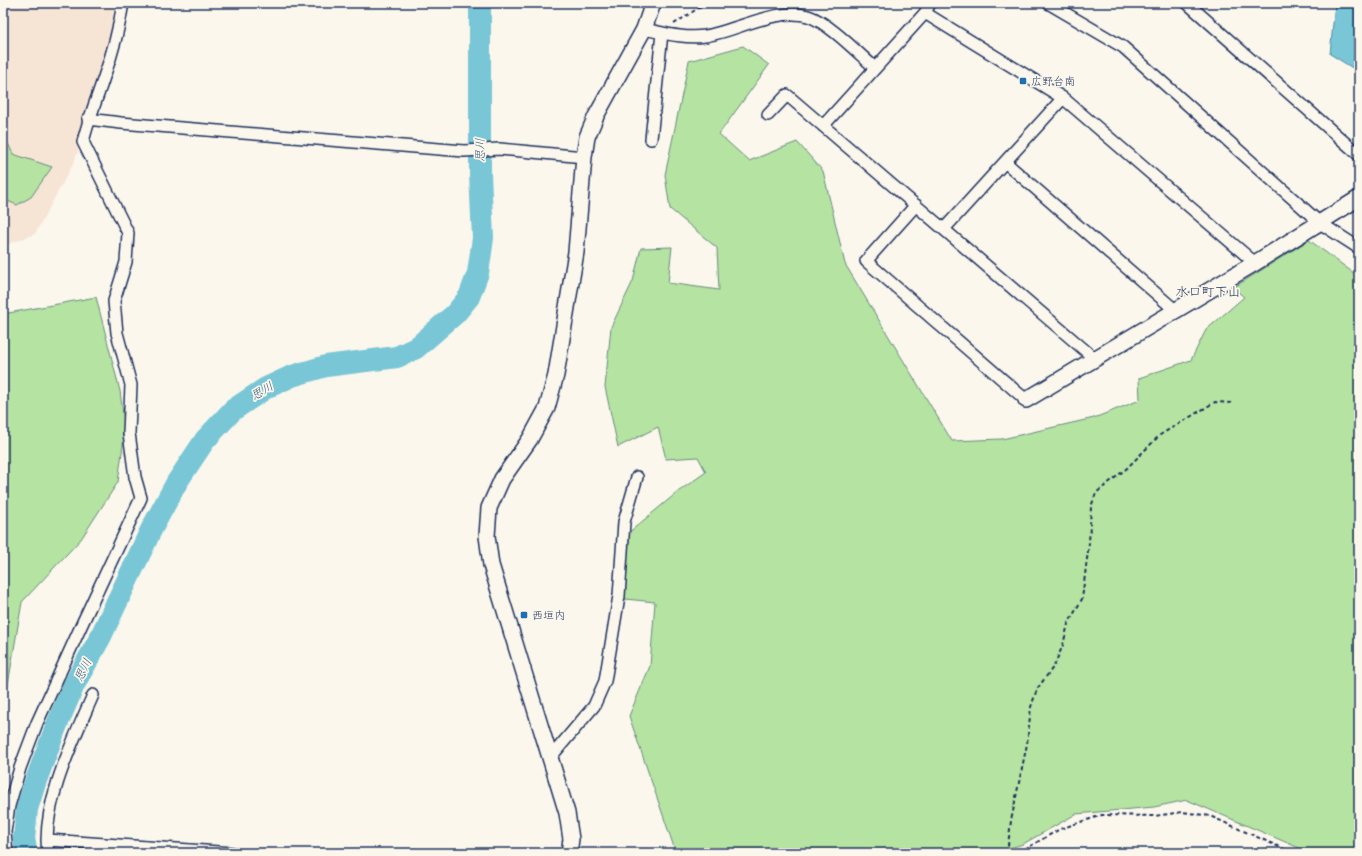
<svg xmlns="http://www.w3.org/2000/svg" width="1362" height="856" font-family="'Comic Neue','Klee One',sans-serif">
<style>
.built{fill:#f6e4d5}
.green{fill:#b5e3a1;stroke:#688980}
.water{fill:#78c6d6;stroke:#538aa6}
.lines{fill:none;stroke-linecap:round;stroke-linejoin:round}
.river{stroke:#78c6d6;stroke-width:22}
.street-casing{stroke:#1b2f5e;stroke-width:14}
.secondary-casing{stroke:#1b2f5e;stroke-width:18}
.path{stroke:#1b2f5e;stroke-width:2;stroke-dasharray:4 3;stroke-linecap:butt}
.street{stroke:#fbf7ec;stroke-width:11}
.secondary{stroke:#fbf7ec;stroke-width:15}
.poi-dot{fill:#1f6fb2;stroke:#fbf7ec;stroke-width:1.5}
.labels{text-anchor:middle;dominant-baseline:central;stroke-width:3.5;stroke-linejoin:round;paint-order:stroke}
.poi-label{font-size:11px;fill:#1b2f5e;stroke:#fbf7ec;text-anchor:start}
.water-label{font-size:12px;font-style:italic;fill:#375c82;stroke:#fbf7ec}
.quarter-label{font-size:13px;fill:#1b2f5e;stroke:#fbf7ec}
</style>
<rect width="100%" height="100%" fill="#fbf7ec"/>
<filter id="ink" filterUnits="userSpaceOnUse"><feTurbulence type="fractalNoise" baseFrequency=".025" numOctaves="2"/><feDisplacementMap in="SourceGraphic" scale="8" xChannelSelector="R" yChannelSelector="G"/><feConvolveMatrix kernelMatrix="1 2 1 2 8 2 1 2 1" color-interpolation-filters="sRGB"/></filter>
<g filter="url(#ink)">
<path class="built" d="M 3,3 L 114,3 L 111,38 L 75,160 L 35,234 L 3,246 Z"/>
<path class="green" d="M 743,46 L 769,65 L 719,134 L 749,161 L 797,142 L 823,171 L 845,264 L 952,441 L 1002,439 L 1094,418 L 1140,400 L 1139,378 L 1191,360 L 1206,330 L 1244,297 L 1233,288 L 1309,240 L 1359,277 L 1359,853 L 1311,853 L 1187,800 L 1154,807 L 1076,814 L 1023,844 L 994,853 L 676,853 L 629,716 L 650,666 L 655,602 L 625,599 L 627,534 L 679,491 L 706,472 L 698,457 L 666,459 L 658,427 L 618,447 L 605,387 L 611,327 L 633,281 L 641,248 L 672,247 L 668,283 L 719,290 L 717,248 L 670,209 L 665,175 L 689,61 Z
M 3,133 L 13,154 L 52,167 L 31,197 L 17,205 L 3,199 Z
M 96,297 L 120,391 L 125,430 L 118,482 L 81,539 L 22,602 L 3,714 L 3,314 Z"/>
<path class="water" d="M 1335,3 L 1359,3 L 1359,72 L 1330,54 Z"/>
<g class="lines">
<path class="river" d="M 27,853 L 24,839 L 27,809 L 35,783 L 56,727 L 74,685 L 100,638 L 151,530 L 177,482 L 205,440 L 233,410 L 266,388 L 292,376 L 326,366 L 397,357 L 416,348 L 455,314 L 469,297 L 478,273 L 483,238 L 480,174 L 480,3"/>
<defs>
<path id="street" d="M 1048,3 L 1123,47 L 1320,223 L 1359,248
M 1187,3 L 1359,155
M 925,13 L 1063,98 L 1255,263
M 644,29 C 664,33 684,39 705,36 C 735,31 778,7 808,16 C 828,22 859,54 875,68
M 768,115 L 787,95 L 1094,358
M 88,119 L 121,123 L 464,151 L 500,149 L 584,157
M 823,126 L 925,13 L 930,3
M 651,139 L 662,33
M 1005,162 L 1175,310
M 916,205 L 866,261 L 1026,400
M 944,229 L 1063,98
M 550,758 L 594,706 L 605,681 L 619,596 L 624,522 L 637,477
M 48,840 L 233,853
M 7,853 L 5,832 L 9,806 L 20,768 L 37,723 L 82,624 L 141,498 L 135,477 L 129,433 L 131,385 L 117,333 L 114,301 L 126,262 L 128,233 L 83,142 C 88,121 96,101 103,80 C 112,55 119,29 123,3
M 48,853 C 41,805 74,739 93,695"/>
<path id="secondary" d="M 1026,400 L 1255,263 L 1359,198
M 569,853 L 571,839 L 567,813 L 491,565 L 487,536 L 489,508 L 502,479 L 530,439 L 547,408 L 556,375 L 576,252 L 584,157 L 587,137 L 596,116 L 644,29 L 653,3"/>
</defs>
<use href="#street" class="street-casing"/>
<use href="#secondary" class="secondary-casing"/>
<path class="path" d="M 674,24 L 706,3
M 1007,853 L 1011,821 L 1027,744 L 1031,707 L 1037,689 L 1054,666 L 1063,645 L 1068,624 L 1082,599 L 1089,543 L 1091,507 L 1096,493 L 1126,469 L 1160,435 L 1215,402 L 1232,403
M 1018,853 L 1060,829 L 1102,815 L 1154,816 L 1183,812 L 1210,816 L 1293,853"/>
<use href="#street" class="street"/>
<use href="#secondary" class="secondary"/>
</g>
</g>
<g class="poi-dot">
<rect x="1019" y="77" width="8" height="8" rx="2"/>
<rect x="520" y="611" width="8" height="8" rx="2"/>
</g>
<g class="labels">
<g class="poi-label">
<text x="1031" y="81">広野台南</text>
<text x="532" y="615">西垣内</text>
</g>
<g class="water-label">
<text transform="translate(480 150) rotate(-90)">思川</text>
<text transform="translate(262 391) rotate(-31)">思川</text>
<text transform="translate(83 670) rotate(-64)">思川</text>
</g>
<g class="quarter-label">
<text x="1208" y="291">水口町下山</text>
</g>
</g>
<rect width="1362" height="856" fill="none" stroke="#fbf7ec" stroke-width="16"/>
<rect x="8" y="8" width="1346" height="840" fill="none" stroke="#1b2f5e" stroke-width="1.5" filter="url(#ink)"/>
</svg>
